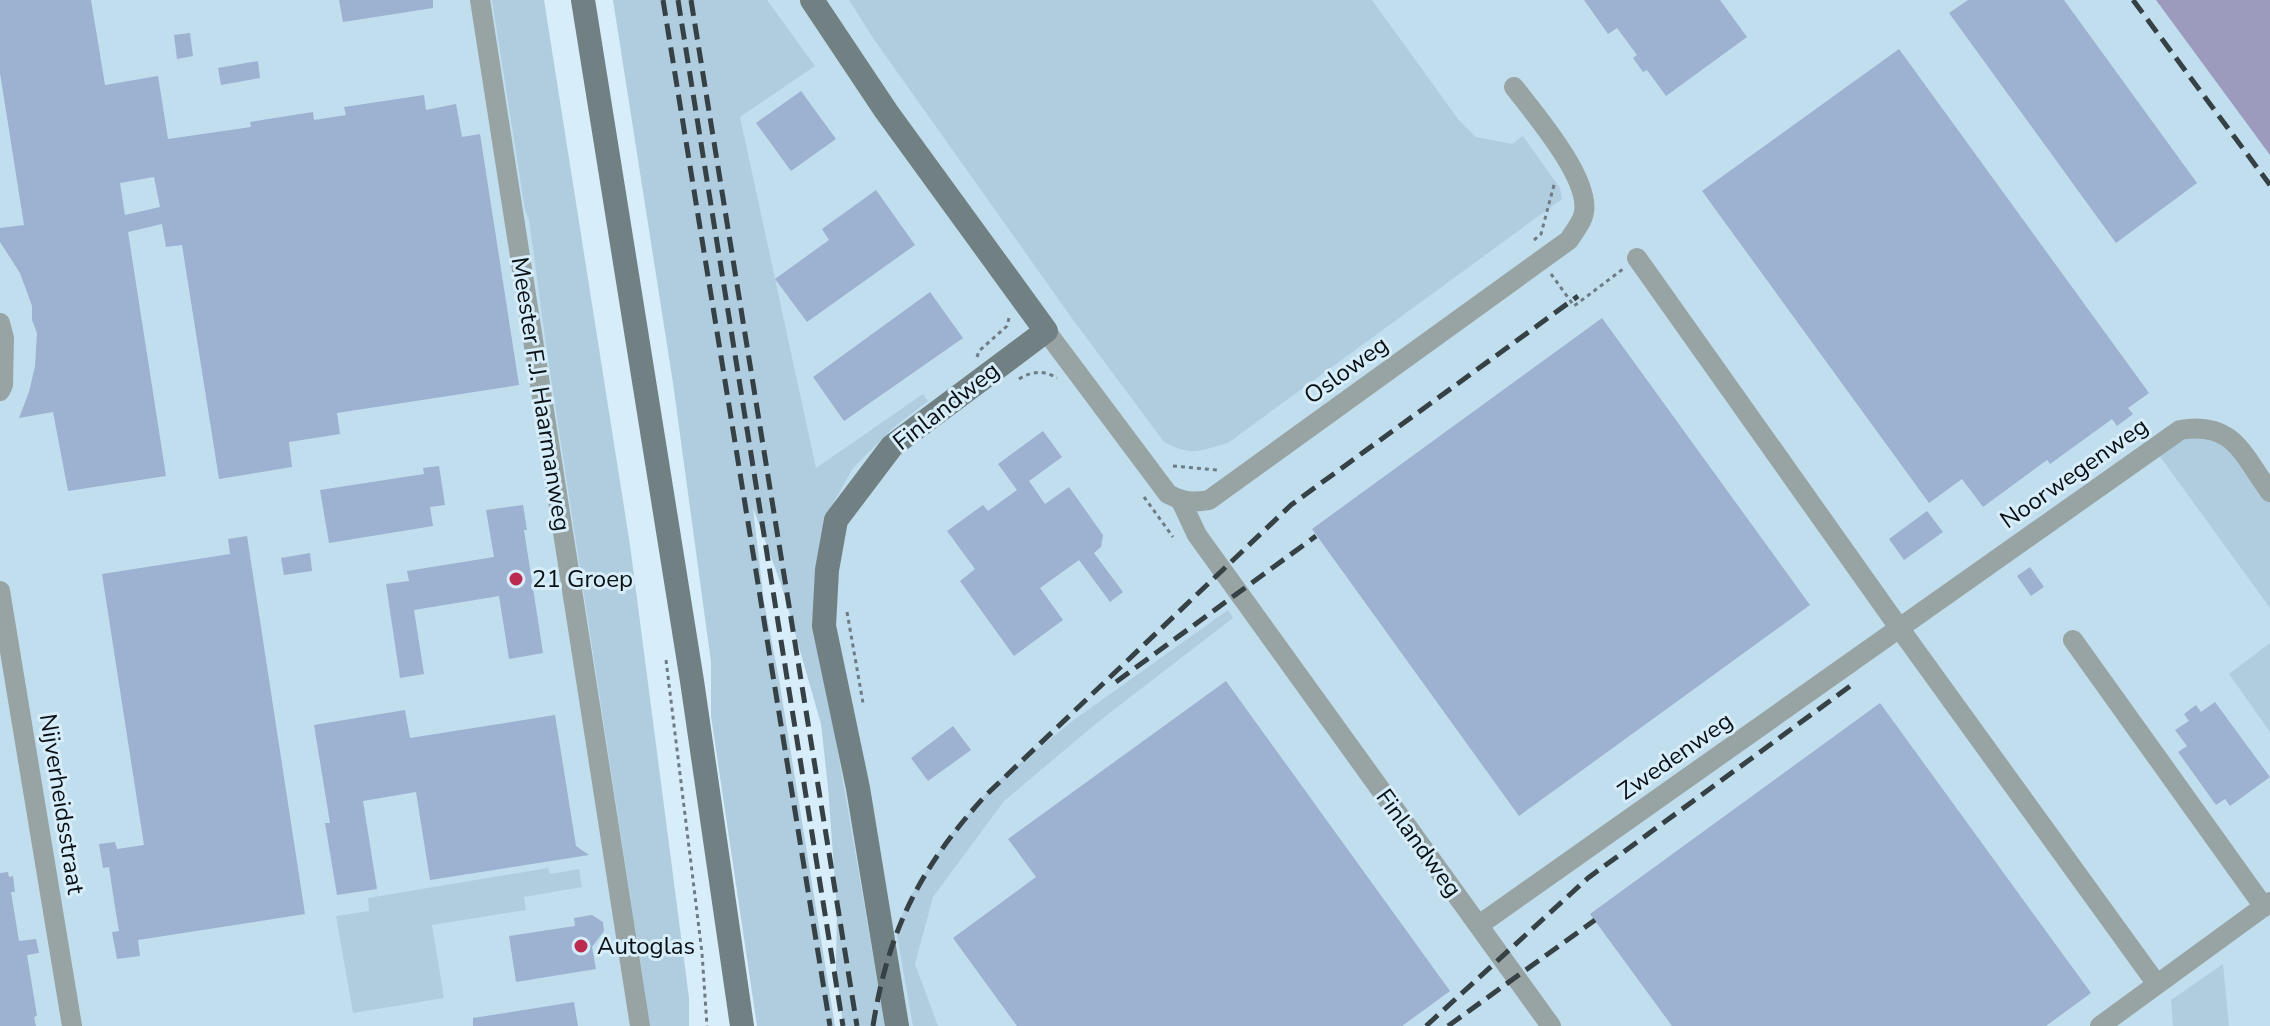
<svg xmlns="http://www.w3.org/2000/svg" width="2270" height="1026" font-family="'Nunito Sans',sans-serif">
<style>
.built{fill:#c1deee}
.green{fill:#afcdde}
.water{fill:#9c9abd}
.building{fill:#9db1d0;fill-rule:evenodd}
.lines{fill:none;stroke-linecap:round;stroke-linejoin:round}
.path{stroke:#6d7c84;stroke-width:3;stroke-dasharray:4 4;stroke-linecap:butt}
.street{stroke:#98a3a4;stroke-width:20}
.secondary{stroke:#718183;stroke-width:24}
.rail{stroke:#364146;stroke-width:5;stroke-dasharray:16 8;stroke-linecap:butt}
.poi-dot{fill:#bb2b4f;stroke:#d7edf9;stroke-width:3}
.labels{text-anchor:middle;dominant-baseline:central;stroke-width:6;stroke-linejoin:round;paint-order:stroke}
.street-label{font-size:24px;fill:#091115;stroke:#d7edf9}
.poi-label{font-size:24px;fill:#091115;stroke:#d7edf9;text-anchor:start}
</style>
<rect width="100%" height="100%" fill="#d7edf9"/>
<path class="built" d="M 0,0 L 514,0 L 669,1026 L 0,1026 Z
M 707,0 L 2270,0 L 2270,1026 L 867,1026 L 800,489 Z"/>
<path class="green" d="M 492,0 L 544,0 L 630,545 L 689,998 L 689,1026 L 650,1026 L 547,352 L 529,220 L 525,210 Z
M 613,0 L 767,0 L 815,66 L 740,117 L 816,468 L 923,394 L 928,401 L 894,427 L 853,468 L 830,509 L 823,665 L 885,1026 L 843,1026 L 836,969 L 837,910 L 828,787 L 821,724 L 781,584 L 753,508 L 764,602 L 779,679 L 835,1026 L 757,1026 L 711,716 L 711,662 L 673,383 Z
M 849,0 L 1372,0 L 1458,119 L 1476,137 L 1512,144 L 1523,136 L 1560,188 L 1562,199 L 1228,443 C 1198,451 1193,457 1164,442 L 1071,317 L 873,38 Z
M 2178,435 L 2217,435 L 2270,501 L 2270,608 L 2156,451 Z
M 1228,610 L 1233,618 L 1098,722 L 1004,801 L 933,897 L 915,964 L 938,1026 L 913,1026 L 896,930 L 908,900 L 946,840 L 994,784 L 1075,719 Z
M 2270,643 L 2270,732 L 2229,674 Z
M 548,868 L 550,874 L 579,869 L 582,887 L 524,897 L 526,910 L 432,925 L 444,998 L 353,1013 L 336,916 L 369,911 L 368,898 Z
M 2223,964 L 2229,1026 L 2173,1026 L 2171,1000 Z"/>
<path class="water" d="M 2156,0 L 2270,0 L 2270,155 Z"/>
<path class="building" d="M 0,0 L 91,0 L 105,85 L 158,76 L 168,139 L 251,127 L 250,122 L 313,112 L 314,120 L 346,115 L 344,107 L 424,95 L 426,110 L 456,104 L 462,137 L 480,134 L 519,385 L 337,413 L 340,434 L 289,442 L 292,467 L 219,479 L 182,245 L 166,247 L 162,224 L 128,232 L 166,476 L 68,491 L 53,412 L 19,418 L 29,392 L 35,366 L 37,333 L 32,320 L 32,306 L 20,273 L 0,242 L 0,228 L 24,225 L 0,73 ZM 154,177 L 160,207 L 125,215 L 120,183 Z
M 339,0 L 433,0 L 433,8 L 343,22 Z
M 1584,0 L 1720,0 L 1747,37 L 1666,96 L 1647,70 L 1643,72 L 1633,58 L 1637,55 L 1617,28 L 1608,34 Z
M 1968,0 L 2064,0 L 2197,183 L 2116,243 L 1949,13 Z
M 190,33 L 193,56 L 177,59 L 174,35 Z
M 1899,49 L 2149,393 L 2128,408 L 2133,414 L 2117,426 L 2112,419 L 2050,464 L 2047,460 L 1983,507 L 1962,479 L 1929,503 L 1702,191 Z
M 258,61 L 260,78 L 221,85 L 218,68 Z
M 801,91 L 836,139 L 791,171 L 756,123 Z
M 876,190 L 915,245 L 807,322 L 775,279 L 829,240 L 822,229 Z
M 930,292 L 963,338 L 844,421 L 813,377 Z
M 1602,318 L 1810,605 L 1519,816 L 1312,529 Z
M 1043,431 L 1062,457 L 1029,481 L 1045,504 L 1069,487 L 1103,535 L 1101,547 L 1094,553 L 1123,592 L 1110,602 L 1079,560 L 1040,588 L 1063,620 L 1014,656 L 960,581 L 975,569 L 947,531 L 983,505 L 988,511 L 1017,490 L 998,464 Z
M 439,466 L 445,505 L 430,507 L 433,526 L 329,543 L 320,490 L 424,474 L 423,468 Z
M 523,505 L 527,530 L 524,530 L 543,653 L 509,659 L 499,596 L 414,610 L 424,674 L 400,678 L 386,584 L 409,581 L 407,571 L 494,557 L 486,510 Z
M 1927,511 L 1943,532 L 1904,560 L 1889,539 Z
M 247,536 L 305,914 L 138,940 L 140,956 L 117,959 L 112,932 L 119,931 L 114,901 L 109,867 L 103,868 L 99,844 L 115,842 L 117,849 L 144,845 L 102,574 L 230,554 L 228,539 Z
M 310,553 L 312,571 L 284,575 L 281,558 Z
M 2030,567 L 2044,587 L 2031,596 L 2017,576 Z
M 1226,681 L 1450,991 L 1402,1026 L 1017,1026 L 953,938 L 1036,877 L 1008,839 Z
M 2215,702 L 2270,777 L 2230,806 L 2225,799 L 2216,805 L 2178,752 L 2187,746 L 2175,730 L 2189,721 L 2184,714 L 2196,705 L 2201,712 Z
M 1880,703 L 2091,993 L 2046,1026 L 1672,1026 L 1590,914 Z
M 405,710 L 410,738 L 555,715 L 576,846 L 589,855 L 430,880 L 416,792 L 363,801 L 377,889 L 337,895 L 325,823 L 330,823 L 314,725 Z
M 953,726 L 971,750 L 928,781 L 911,758 Z
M 8,872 L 9,877 L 13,876 L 15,892 L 11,892 L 19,941 L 36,939 L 39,953 L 27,955 L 37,1016 L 34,1017 L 36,1026 L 0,1026 L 0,873 Z
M 592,915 L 603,922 L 604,931 L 592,947 L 596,969 L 516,982 L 509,936 L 575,926 L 574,918 Z
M 574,1002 L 578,1026 L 473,1026 L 473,1018 Z"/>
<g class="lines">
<path class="path" d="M 1534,240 L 1541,234 L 1555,181
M 1551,274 L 1574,306 L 1623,269
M 977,357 L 979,351 L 1007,326 L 1009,318
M 1019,379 C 1032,371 1044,370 1057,378
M 1173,466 L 1217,470
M 1144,497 L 1173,537
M 847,612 L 863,703
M 666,660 L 702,953 L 707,1026"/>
<path class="street" d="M 480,0 L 640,1026
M 1637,258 L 1900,629 L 2156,983
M 0,323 L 4,338 L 3,385 L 0,391
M 1046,331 L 1168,494 C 1183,502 1193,503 1209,500 L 1569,240 C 1574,232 1583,221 1584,212 C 1590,178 1534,113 1514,87
M 1181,501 L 1197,535 L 1551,1026
M 0,591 L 72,1026
M 2073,640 L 2264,907
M 1479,925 L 2180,430 C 2234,421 2242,454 2270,492
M 2100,1026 L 2270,902"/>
<path class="secondary" d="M 583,0 L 692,681 L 742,1026
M 812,0 L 886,111 L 1046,331 L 892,446 L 836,520 L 827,570 L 824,626 L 858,788 L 897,1026"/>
<path class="rail" d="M 663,0 L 830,1026
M 678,0 L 843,1026
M 691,0 L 857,1026
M 2133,0 L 2270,185
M 1116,682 L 1316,536
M 873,1026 C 888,930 921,866 986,795 L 1291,505 L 1578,296
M 1426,1026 L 1588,878 L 1853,684
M 1448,1026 L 1595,920"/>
</g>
<g class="poi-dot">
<circle cx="516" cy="579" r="8"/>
<circle cx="581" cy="946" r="8"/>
</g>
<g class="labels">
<g class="street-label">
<text transform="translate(1346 370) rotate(-36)">Osloweg</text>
<text transform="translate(541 394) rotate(81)">Meester F.J. Haarmanweg</text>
<text transform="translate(946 406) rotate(-38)">Finlandweg</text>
<text transform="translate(2074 473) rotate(-35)">Noorwegenweg</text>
<text transform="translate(1675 756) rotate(-35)">Zwedenweg</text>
<text transform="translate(62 804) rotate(81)">Nijverheidsstraat</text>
<text transform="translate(1419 843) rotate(54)">Finlandweg</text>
</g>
<g class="poi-label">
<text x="532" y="579">21 Groep</text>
<text x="597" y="946">Autoglas</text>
</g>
</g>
</svg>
